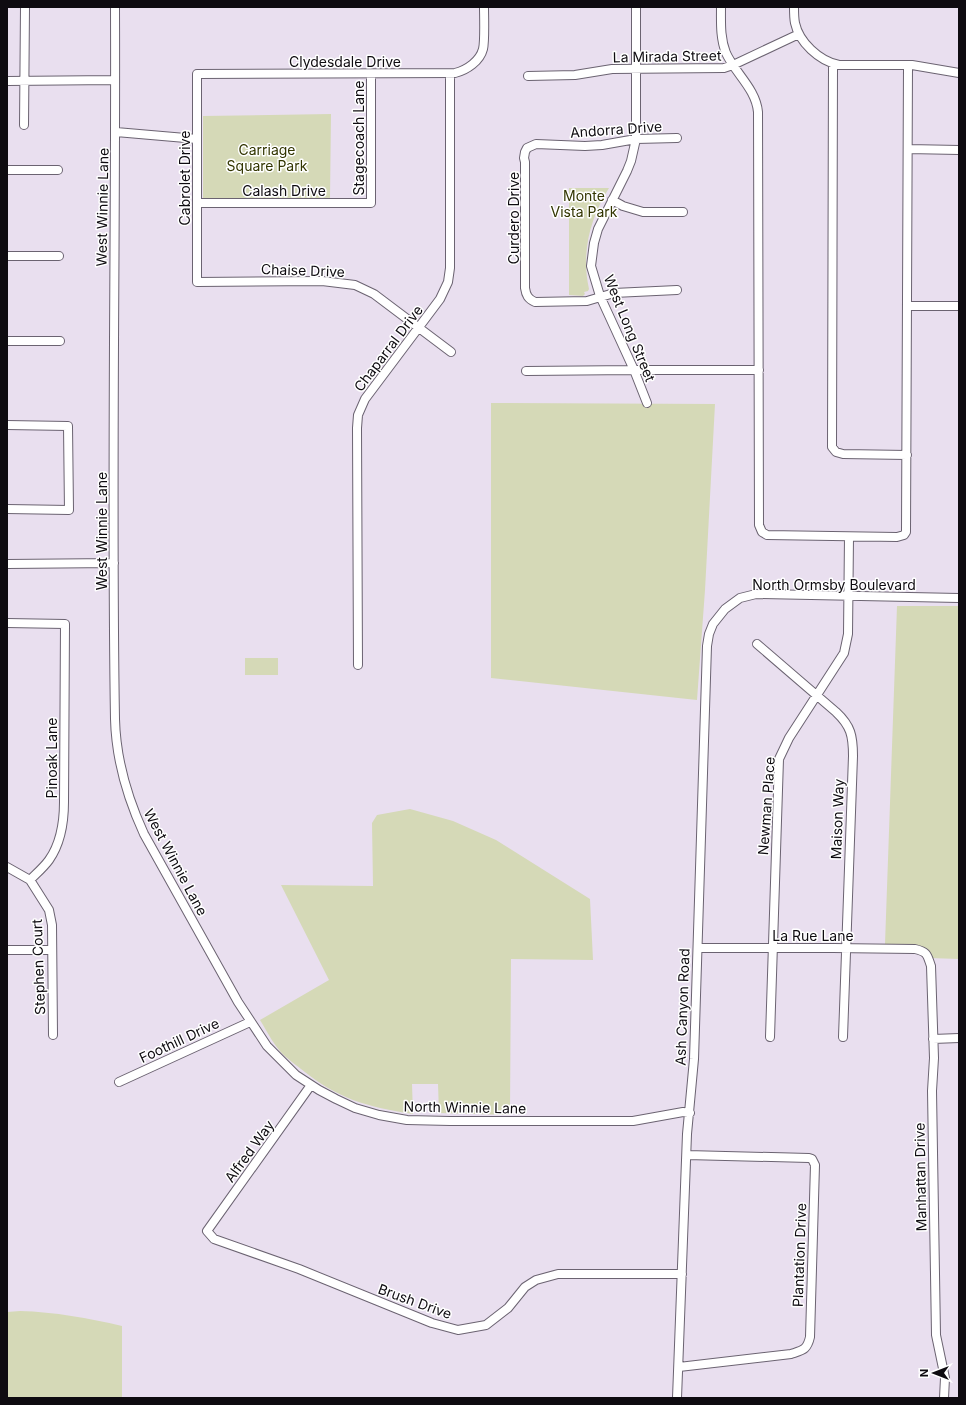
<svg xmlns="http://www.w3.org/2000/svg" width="966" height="1405" font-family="Inter,sans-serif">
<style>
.green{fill:#d5d9b7}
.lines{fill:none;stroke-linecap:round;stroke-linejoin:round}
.minor-casing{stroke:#6b6371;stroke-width:10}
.minor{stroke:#fff;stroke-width:8}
.labels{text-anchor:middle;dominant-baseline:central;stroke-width:3;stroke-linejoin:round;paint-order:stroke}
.street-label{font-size:14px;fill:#0e0b10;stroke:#fff}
.park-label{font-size:14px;fill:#323500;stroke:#fff}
</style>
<rect width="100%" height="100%" fill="#e9dfef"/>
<path class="green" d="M 331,114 L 330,199 L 203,200 L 203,116 Z
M 569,188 L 609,188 C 590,218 581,253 589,289 L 588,291 L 584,292 L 585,294 L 583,296 L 569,295 Z
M 491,403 L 715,404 L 705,590 L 697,700 L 491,678 Z
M 897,606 L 959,606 L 959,959 L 929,958 L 915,949 L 885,944 Z
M 245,658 L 278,658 L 278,675 L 245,675 Z
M 410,809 L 453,821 L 496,840 L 590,899 L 593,960 L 511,959 L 510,1115 L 439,1113 L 438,1084 L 412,1084 L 413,1114 C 367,1107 338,1099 301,1069 C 292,1062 282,1055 276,1046 C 270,1038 265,1028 260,1020 L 329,980 L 281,885 L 373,886 L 372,823 L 377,815 Z
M 20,1311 C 55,1312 88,1318 122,1326 L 122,1398 L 7,1398 L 7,1312 Z"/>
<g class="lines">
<defs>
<path id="minor" d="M 115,7 C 116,244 111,481 115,719 C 116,760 127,797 144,834 L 238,1002 L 267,1046 L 296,1075 L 319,1090 L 336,1099 L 355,1108 L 379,1115 L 407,1120 L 450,1121 L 633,1121 L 683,1112 L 690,1113
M 636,7 L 636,139 L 631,161 L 627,171 L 598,229 L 594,243 L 591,266 L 600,296 L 634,370 L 647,403
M 721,7 C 721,22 720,38 726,53 C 735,73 756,89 758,112 L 759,525 L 762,532 L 767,535 L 897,537 L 904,535 L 906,532 L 908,66
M 794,7 C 794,12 794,18 795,23 C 799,42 819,61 839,65 L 912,65 L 959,73
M 833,64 L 832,447 L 836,452 L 843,454 L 907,455
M 528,76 L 575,75 L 612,69 L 724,68 L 733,65 L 799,34
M 7,81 L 115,80
M 24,125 L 25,7
M 116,132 L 197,139
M 908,149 L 959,150
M 7,170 L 58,170
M 612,200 L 623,206 L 643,212 L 683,212
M 197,203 L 371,203 L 371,74
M 7,256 L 59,256
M 677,290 L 614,293 L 587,301 L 535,302 C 528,299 526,295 525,288 L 525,162 L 524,158 L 525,152 L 527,148 L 536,144 L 585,146 L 602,145 L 636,139 L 677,138
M 907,306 L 959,306
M 7,341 L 60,341
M 451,352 L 374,294 L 355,285 L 322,281 L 197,282 L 197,74 L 455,73 C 467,70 480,61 483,49 C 485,41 484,16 484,7
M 526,371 L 634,370 L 759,370
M 7,425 L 68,426 L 69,510 L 7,509
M 7,564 L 114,563
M 7,623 L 65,624 L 64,802 C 64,822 61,843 49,860 C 44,867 36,874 30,880
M 757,644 L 836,712 C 851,726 853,736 853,756 L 843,1037
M 358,665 L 357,428 L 358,415 L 365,399 L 440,299 L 448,282 L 450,268 L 450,74
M 7,867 L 30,880 L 49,910 L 52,925 L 53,1035
M 698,948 L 833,948 L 915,949 C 928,952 927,955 931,966 L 934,1058 L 932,1091 L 936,1335 L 945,1378 L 944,1398
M 7,950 L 52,950
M 770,1037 L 779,759 L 789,738 L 844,653 L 848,634 L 849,537
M 933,1039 L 959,1038
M 119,1082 L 250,1022
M 311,1085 L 207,1231 L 214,1239 L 299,1269 L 432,1323 L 458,1330 L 486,1325 L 508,1308 L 525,1287 L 536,1280 L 558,1274 L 682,1274
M 679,1367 L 791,1354 C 803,1350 807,1350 810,1337 L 815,1165 L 812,1159 L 809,1158 L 687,1155
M 677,1398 L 687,1134 L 694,1059 L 707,646 L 709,634 L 713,624 L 725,609 L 740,598 L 756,594 L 959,598"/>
</defs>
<use href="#minor" class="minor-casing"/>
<use href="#minor" class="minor"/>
</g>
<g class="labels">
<g class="street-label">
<text transform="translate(667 56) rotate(-1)">La Mirada Street</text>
<text x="345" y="61">Clydesdale Drive</text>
<text transform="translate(616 129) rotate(-4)">Andorra Drive</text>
<text transform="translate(358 138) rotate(-90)">Stagecoach Lane</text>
<text transform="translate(184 178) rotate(-90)">Cabrolet Drive</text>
<text x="284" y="190">Calash Drive</text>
<text transform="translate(102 207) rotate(-89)">West Winnie Lane</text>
<text transform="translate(513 218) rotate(-90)">Curdero Drive</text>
<text transform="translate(303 270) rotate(2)">Chaise Drive</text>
<text transform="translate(630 328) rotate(68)">West Long Street</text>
<text transform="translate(388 348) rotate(-53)">Chaparral Drive</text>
<text transform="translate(101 531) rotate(-90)">West Winnie Lane</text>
<text x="834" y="584">North Ormsby Boulevard</text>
<text transform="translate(51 758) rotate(-90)">Pinoak Lane</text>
<text transform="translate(766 806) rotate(-86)">Newman Place</text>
<text transform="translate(837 819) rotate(-88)">Maison Way</text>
<text transform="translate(176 862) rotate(62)">West Winnie Lane</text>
<text x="813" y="935">La Rue Lane</text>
<text transform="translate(38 967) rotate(-92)">Stephen Court</text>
<text transform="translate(682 1007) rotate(-88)">Ash Canyon Road</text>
<text transform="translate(179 1040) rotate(-25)">Foothill Drive</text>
<text transform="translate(465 1107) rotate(1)">North Winnie Lane</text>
<text transform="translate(249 1151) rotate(-54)">Alfred Way</text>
<text transform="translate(920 1177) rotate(-91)">Manhattan Drive</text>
<text transform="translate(799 1255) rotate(-88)">Plantation Drive</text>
<text transform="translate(415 1301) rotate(20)">Brush Drive</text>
</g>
<g class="park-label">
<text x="267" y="149">Carriage<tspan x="267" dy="16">Square Park</tspan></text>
<text x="584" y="195">Monte<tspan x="584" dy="16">Vista Park</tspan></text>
</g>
</g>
<rect width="966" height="1405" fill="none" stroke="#0e0b10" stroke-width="16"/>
<g transform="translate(934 1373) rotate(270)" stroke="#ffffff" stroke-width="3" paint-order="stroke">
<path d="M0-3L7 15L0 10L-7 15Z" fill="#0e0b10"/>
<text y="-6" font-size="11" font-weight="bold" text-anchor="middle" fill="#0e0b10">N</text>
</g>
</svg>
